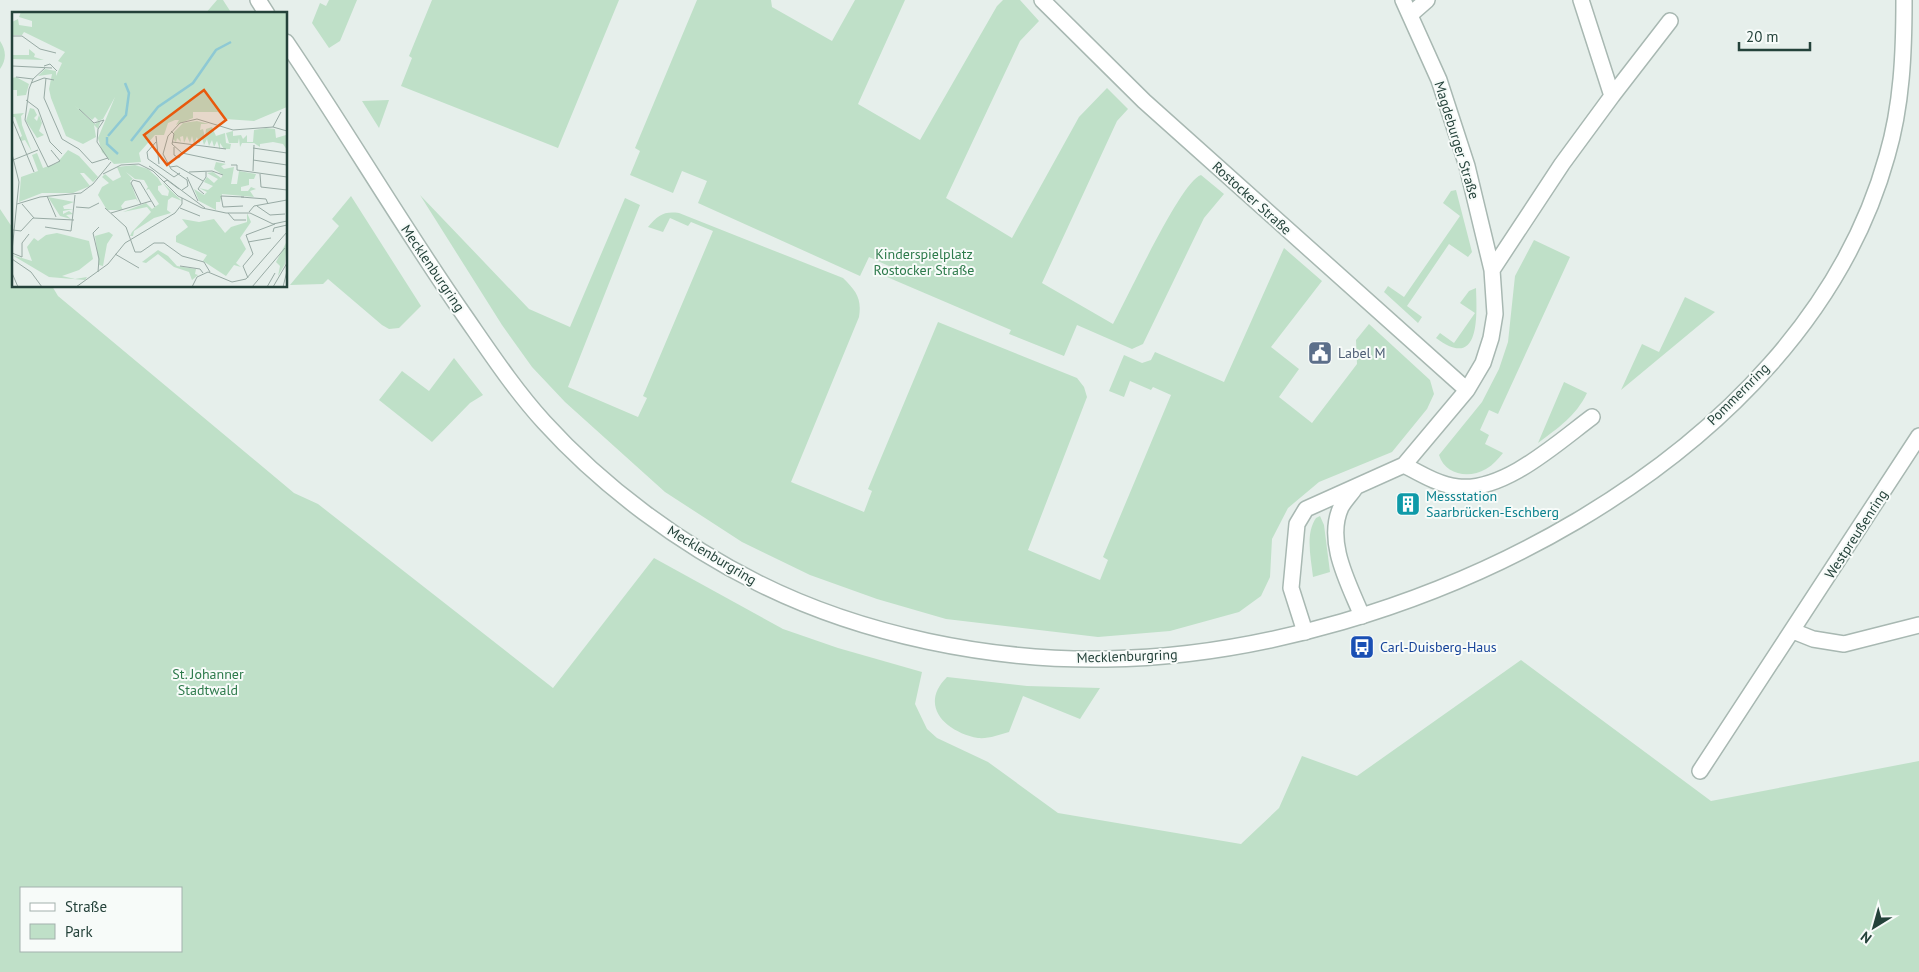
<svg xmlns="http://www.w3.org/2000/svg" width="1919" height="972" font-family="'PT Sans',sans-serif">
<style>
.green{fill:#bfe0c8;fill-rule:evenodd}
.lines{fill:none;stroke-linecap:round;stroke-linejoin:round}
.minor-casing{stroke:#a8b8b2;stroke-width:18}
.tertiary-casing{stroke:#a8b8b2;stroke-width:18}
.minor{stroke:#fff;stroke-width:15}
.tertiary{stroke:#fff;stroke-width:15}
.labels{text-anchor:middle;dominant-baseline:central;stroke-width:4;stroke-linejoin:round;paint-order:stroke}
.street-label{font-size:14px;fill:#24423a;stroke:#f7fbf9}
.park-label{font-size:14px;fill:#2d7a4b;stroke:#f7fbf9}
.service-label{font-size:14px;fill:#4e5e75;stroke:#f7fbf9;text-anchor:start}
.culture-label{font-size:14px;fill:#0d838f;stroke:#f7fbf9;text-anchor:start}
.transit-label{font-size:14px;fill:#164399;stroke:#f7fbf9;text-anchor:start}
.inset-river{fill:none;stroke:#8ec9d4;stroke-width:2.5}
.inset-road{fill:none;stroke:#98aaa4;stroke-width:1}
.view{fill:#e8590c;fill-opacity:0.15;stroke:#e8590c;stroke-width:2.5}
.inset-edge{fill:none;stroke:#24423a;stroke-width:2.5}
</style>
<rect width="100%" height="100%" fill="#e6efeb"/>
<path class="green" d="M 217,0 L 223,0 L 232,14 L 205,14 Z
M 329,0 L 357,0 L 340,41 L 329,48 L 312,23 L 320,3 L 326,6 Z
M 432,0 L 619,0 L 558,148 L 401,86 L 412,58 L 409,56 Z
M 697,0 L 771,0 L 772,7 L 832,41 L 855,0 L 905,0 L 858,104 L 920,140 L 997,6 L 1003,0 L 1020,0 L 1039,21 L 1020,41 L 946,198 L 1012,238 L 1079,117 L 1107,88 L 1128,109 L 1117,121 L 1042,283 L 1113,324 C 1127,299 1181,181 1201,175 L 1224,194 L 1204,218 L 1143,344 L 1132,349 L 1077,325 L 1064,356 L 1009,334 L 1011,330 L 887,277 L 891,267 L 869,257 L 860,276 L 698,203 L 707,181 L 682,171 L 673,193 L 630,175 L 640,151 L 635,148 Z
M 0,41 C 6,50 7,59 0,69 Z
M 389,100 L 379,128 L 362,101 Z
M 1456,190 L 1472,252 L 1468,257 L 1449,244 L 1407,306 L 1422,317 L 1418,323 L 1384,292 L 1388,286 L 1404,297 L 1460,216 L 1443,203 L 1451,191 Z
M 420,195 L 529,309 L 570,327 L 625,198 L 640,205 L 568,387 L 638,417 L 647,398 L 643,396 L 713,231 L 691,222 L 688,226 L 670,218 L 663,232 L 648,227 C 658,215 664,211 679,213 L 843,278 C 856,291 862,298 859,317 L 791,482 L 864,512 L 872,491 L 868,489 L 938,322 L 1077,378 L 1084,387 L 1087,397 L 1028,550 L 1100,580 L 1108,560 L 1103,557 L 1171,395 L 1153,387 L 1151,390 L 1130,381 L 1124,397 L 1109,391 L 1124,355 L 1142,363 L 1151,360 L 1155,352 L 1224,382 L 1284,248 L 1322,281 L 1271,347 L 1299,369 L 1279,397 L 1312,423 L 1357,364 L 1356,340 L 1369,324 L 1430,380 L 1434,394 L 1427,409 L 1392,452 L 1319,482 L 1288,508 L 1272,539 L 1270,577 L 1261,596 L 1239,612 L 1170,631 L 1098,637 L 946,619 L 877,599 L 810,575 L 742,542 L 665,492 L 565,402 L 532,367 L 502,325 Z
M 351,196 L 421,306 L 399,328 L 389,329 L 382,325 L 328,279 L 323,284 L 290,285 L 339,226 L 332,219 Z
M 0,209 L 14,230 L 14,286 L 52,286 L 58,296 L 294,493 L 318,504 L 553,688 L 654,558 L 783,629 L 838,648 L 922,672 L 915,704 L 927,729 L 937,738 L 988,762 L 1058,813 L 1241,844 L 1279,808 L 1302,756 L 1357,776 L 1521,660 L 1711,801 L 1919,761 L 1919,972 L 0,972 ZM 21,888 L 181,888 L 181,951 L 21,951 Z
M 1534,240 L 1570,257 L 1498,414 L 1489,410 L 1480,430 L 1489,435 L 1485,444 L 1503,453 C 1498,459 1493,465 1486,469 C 1469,479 1445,475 1439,455 L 1482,402 L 1499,369 L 1508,342 L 1515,276 Z
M 1476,288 C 1477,317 1480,371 1436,338 L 1440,333 L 1454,343 L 1475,313 L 1460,303 L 1469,291 Z
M 1685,297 L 1715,312 L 1621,390 L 1642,344 L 1659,352 Z
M 454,358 L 483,395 L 470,403 L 432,442 L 379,400 L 402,371 L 429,391 Z
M 1564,382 L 1587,393 C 1576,416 1558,428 1538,443 Z
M 1320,516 L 1324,525 L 1330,572 L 1313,577 C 1311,558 1305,534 1316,518 Z
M 947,677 L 1027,686 L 1100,688 L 1080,719 L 1023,696 L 1009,732 C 999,735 988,739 978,738 C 946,732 918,706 947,677 Z"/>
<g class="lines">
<defs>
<path id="minor" d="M 1042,0 L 1144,101 L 1467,390
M 1411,14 L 1427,0
M 1612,96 L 1670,21
M 1492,270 L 1562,164 L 1612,96 L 1581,0
M 1404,465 C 1421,474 1439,485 1458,487 C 1504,492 1557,443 1592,417
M 1355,488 C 1351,494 1345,500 1341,507 C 1325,542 1349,584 1362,616
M 1793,631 L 1813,639 L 1844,644 L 1919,625
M 1305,632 L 1291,588 L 1297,524 L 1306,509 L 1404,465 L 1467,390 L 1483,363 L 1491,338 L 1495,314 L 1492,270 L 1467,166 L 1439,80 L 1403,0
M 1700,771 L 1919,436"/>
<path id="tertiary" d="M 258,0 L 267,14
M 286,42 C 347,132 402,226 464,315 C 489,351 514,389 544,422 C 603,487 680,544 758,583 C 862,635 990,661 1106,659 C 1404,655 1802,463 1887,156 C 1902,105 1904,52 1904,0"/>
</defs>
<use href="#minor" class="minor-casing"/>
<use href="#tertiary" class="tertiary-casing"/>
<use href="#minor" class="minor"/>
<use href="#tertiary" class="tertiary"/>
</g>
<defs>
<symbol id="civic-square" viewBox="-11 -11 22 22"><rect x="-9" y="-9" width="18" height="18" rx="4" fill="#5c6f8a" stroke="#f7fbf9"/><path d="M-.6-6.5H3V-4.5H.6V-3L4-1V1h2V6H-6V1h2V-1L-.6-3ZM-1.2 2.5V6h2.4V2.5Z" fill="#fff"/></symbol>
<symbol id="building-square" viewBox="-11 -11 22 22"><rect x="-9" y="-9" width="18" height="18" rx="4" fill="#0f9aa8" stroke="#f7fbf9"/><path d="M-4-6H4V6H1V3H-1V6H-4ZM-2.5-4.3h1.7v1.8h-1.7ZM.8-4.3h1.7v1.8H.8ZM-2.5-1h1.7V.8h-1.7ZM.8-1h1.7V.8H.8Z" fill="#fff"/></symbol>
<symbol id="bus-square" viewBox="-11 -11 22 22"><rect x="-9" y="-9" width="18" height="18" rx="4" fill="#1a4fb4" stroke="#f7fbf9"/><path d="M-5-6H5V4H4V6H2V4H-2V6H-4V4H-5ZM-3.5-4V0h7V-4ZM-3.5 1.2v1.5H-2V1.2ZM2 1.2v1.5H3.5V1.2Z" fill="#fff"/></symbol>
</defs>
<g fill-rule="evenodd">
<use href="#civic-square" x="1306" y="339" width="28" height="28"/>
<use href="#building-square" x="1394" y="490" width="28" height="28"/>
<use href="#bus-square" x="1348" y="633" width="28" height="28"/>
</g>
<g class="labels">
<g class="street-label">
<text transform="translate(1457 140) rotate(73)">Magdeburger Straße</text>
<text transform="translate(1252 198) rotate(42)">Rostocker Straße</text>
<text transform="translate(433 268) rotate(56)">Mecklenburgring</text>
<text transform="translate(1738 394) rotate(-45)">Pommernring</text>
<text transform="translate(1856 534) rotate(-57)">Westpreußenring</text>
<text transform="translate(712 555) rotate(31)">Mecklenburgring</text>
<text transform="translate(1127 656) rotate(-2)">Mecklenburgring</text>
</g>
<g class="park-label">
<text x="924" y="254">Kinderspielplatz<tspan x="924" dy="16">Rostocker Straße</tspan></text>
<text x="208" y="674">St. Johanner<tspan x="208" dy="16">Stadtwald</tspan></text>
</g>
<g class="service-label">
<text x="1338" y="353">Label M</text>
</g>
<g class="culture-label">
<text x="1426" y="496">Messstation<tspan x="1426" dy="16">Saarbrücken-Eschberg</tspan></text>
</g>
<g class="transit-label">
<text x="1380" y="647">Carl-Duisberg-Haus</text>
</g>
</g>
<g transform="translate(12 12)">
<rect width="275" height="275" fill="#e6efeb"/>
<path d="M 9,0 L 275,0 L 275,95 L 242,109 L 213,107 L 206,100 L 181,100 L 181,106 L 164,113 L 167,108 L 163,108 L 156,111 L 152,123 L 143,123 L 127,141 L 129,150 L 102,152 L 90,140 L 86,126 L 103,85 L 91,107 L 83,110 L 86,108 L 83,105 L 80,108 L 63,94 L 83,112 L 89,108 L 86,117 L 82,113 L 84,125 L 71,132 L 54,124 L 39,86 L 37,77 L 40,62 L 26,64 L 33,57 L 44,59 L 44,64 L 50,51 L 46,49 L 53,40 L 12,20 L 10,23 L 0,23 L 0,10 L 6,7 L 7,13 L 20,15 L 20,9 L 7,5 ZM 17,37 L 23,42 L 22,45 L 32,48 L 0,47 L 0,43 L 17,43 ZM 4,65 L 17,72 L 14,83 L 5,84 L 5,78 L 0,78 L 0,66 ZM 18,96 L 22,97 L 25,103 L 22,106 L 25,109 L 27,103 L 30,111 L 27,119 L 32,123 L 25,126 L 14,109 ZM 12,101 L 9,104 L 10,113 L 20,140 L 13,128 L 9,129 L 7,126 L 10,124 L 3,105 L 0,105 L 1,102 ZM 185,109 L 197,112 L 189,112 L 188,118 L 191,117 L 193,125 L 194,117 L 200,115 L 204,124 L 213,121 L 214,131 L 219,132 L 218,137 L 212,137 L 208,131 L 208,138 L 205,129 L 202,135 L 200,128 L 197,134 L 195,127 L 192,133 L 190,126 L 187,132 L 185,125 L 182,132 L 180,124 L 178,131 L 175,124 L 172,131 L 171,124 L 168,125 L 169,130 L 165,126 L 164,130 L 161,127 L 162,120 L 171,111 ZM 254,116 L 263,117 L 264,126 L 274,123 L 275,138 L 271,132 L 261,130 L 248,132 L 248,135 L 242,131 L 230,131 L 228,135 L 227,126 L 226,131 L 217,131 L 214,121 L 221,119 L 221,124 L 229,123 L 231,127 L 235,123 L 235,130 L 241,130 L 242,118 ZM 56,138 L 67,144 L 86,165 L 81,170 L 72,161 L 68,161 L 78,174 L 61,181 L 30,181 L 7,190 L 9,165 L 26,159 L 20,143 L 25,141 L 31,156 L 45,151 ZM 204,150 L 214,152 L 209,154 L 212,157 L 222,155 L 219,172 L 225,172 L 227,159 L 244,162 L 242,167 L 237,167 L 237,173 L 229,175 L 229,179 L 236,179 L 239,175 L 244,177 L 238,179 L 242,185 L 210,182 L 208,190 L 204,190 L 204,198 L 187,189 L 182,177 L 192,183 L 195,180 L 187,176 L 196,178 L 201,174 L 192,170 L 195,165 L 202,171 L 206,167 L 195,161 L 201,160 L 209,166 L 211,163 L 202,157 ZM 123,153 L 136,157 L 146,166 L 150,173 L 146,174 L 146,178 L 150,183 L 156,184 L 157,179 L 150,170 L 170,189 L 160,185 L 156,188 L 155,198 L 159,201 L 142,206 L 122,219 L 121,224 L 118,224 L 120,220 L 139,200 L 135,195 L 111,200 L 134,191 L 140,197 L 147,192 L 137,177 L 134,178 L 136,175 L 132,168 L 123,167 L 114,160 L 121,167 L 118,169 L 126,190 L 124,187 L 113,189 L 109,194 L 111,198 L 95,198 L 86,183 L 90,175 L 97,171 L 90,165 L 93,162 L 101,169 L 109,165 L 105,155 ZM 36,185 L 62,190 L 51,194 L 52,197 L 62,197 L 51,199 L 51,202 L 57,199 L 61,202 L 54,203 L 59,207 L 48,204 ZM 235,201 L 239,210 L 228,226 L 234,237 L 224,251 L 229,255 L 222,253 L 214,264 L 191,249 L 195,243 L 164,230 L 164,224 L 176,215 L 170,207 L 187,210 L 202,207 L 213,221 L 219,215 L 235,210 ZM 97,220 L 101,223 L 95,232 L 91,254 L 87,253 L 83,224 ZM 45,221 L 77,229 L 81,247 L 67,258 L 50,264 L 63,267 L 75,265 L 73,268 L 37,265 L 0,243 L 20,249 L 15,235 L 22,226 L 26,229 L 34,223 ZM 275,229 L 273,252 L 266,264 L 268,254 L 264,250 ZM 146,238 L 156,244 L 165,254 L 184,257 L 183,262 L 186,263 L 180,268 L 177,260 L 162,255 L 146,242 L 134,251 L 130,250 Z" fill="#bfe0c8"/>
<path class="inset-river" d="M 96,124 L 114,103 L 117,81 L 113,71M 95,125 L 95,132 L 106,142M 119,129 L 146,95 L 181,71 L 204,38 L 219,30"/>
<path class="inset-road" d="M 0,24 L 10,24 L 28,37 L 44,41M 0,54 L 40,56M 32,54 L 38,52 L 45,59M 33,56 L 21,67 L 17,77 L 13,108 L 36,155 L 48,149 L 39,138M 4,65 L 21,67M 34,66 L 32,86 L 50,127 L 67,137 L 80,151 L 96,146M 19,71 L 32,66 L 42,68M 14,88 L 26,97 L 38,130 L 50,142M 67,97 L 82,111 L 92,108M 0,107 L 22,160M 92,108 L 86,117 L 85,130 L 97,148M 261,115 L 269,100M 159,119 L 162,122 L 160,132 L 170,141 L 213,150M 144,124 L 147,152M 144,130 L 135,140 L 136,147 L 162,165 L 168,161M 160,130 L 214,137M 162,135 L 162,143 L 167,146 L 170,141M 241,136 L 275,141M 0,142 L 7,170 L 0,239M 1,148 L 26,138M 241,148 L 275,153M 219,153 L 225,153 L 225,158 L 275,165M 137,154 L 193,196M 158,155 L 165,154 L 191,169M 241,159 L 242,133M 177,160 L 200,159 L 211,163M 91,162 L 109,153 L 127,152 L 141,159 L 166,184 L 190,196 L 214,201 L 238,201 L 261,212 L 275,209M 248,162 L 249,175 L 275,178M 175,165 L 186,189M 152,170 L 155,168 L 167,177M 170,178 L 176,174 L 175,168 L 159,157 L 151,142 L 156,124 L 168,111 L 185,107 L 221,118 L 261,115 L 275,119M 192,182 L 186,177 L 194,165 L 194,160M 35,184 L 44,205M 229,185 L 254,187 L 256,192M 5,192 L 28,185 L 69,181 L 81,172 L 99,150M 10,192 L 22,206M 129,192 L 119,171 L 121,168 L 128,170 L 143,195M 231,194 L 211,195 L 209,184 L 232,185M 245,194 L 258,203 L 273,202M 64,195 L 77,196 L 87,191M 93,196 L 114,215 L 123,240 L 129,240 L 142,231 L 152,231 L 170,244 L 192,250 L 198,260M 168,196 L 188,204M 237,200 L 242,194 L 275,188M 99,201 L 139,189M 216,201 L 222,208 L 234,208M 33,215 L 59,219 L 63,183M 1,218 L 9,219 L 21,206 L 62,208M 261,220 L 262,216 L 275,213M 236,230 L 259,226M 0,241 L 10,245 L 10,231 L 17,222M 103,242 L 127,256M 0,247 L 19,260 L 30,275M 168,254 L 188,257 L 191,261M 86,260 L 87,247 L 81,221 L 87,215M 0,261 L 6,275M 236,266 L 231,254 L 241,242 L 234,223 L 263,212M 64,275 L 96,252 L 113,231 L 163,201 L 170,192 L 170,186M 180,275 L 185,265 L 196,260 L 220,270 L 234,267 L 275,220M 240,275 L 273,236M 255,275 L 263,261M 261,275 L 275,251M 271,275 L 275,259"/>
<path class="view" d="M 192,78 L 214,108 L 155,153 L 132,123 Z"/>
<rect width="275" height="275" class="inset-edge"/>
</g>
<rect x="20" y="887" width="162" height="65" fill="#f7fbf9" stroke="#a3b1ad"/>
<rect x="30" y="903" width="25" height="8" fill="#ffffff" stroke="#a3b1ad"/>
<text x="65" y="912" font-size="15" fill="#24423a">Straße</text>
<rect x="30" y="924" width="25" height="15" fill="#bfe0c8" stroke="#a3b1ad"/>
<text x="65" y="937" font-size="15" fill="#24423a">Park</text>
<g transform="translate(1874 927) rotate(217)" stroke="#f7fbf9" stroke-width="4" paint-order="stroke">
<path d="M0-4L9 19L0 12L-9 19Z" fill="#24423a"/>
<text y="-8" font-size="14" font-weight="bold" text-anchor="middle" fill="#24423a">N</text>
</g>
<path d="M1739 42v8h71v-8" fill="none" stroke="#24423a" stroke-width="2.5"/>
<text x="1746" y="42" font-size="15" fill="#24423a" stroke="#f7fbf9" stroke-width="4" paint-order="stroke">20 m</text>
</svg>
